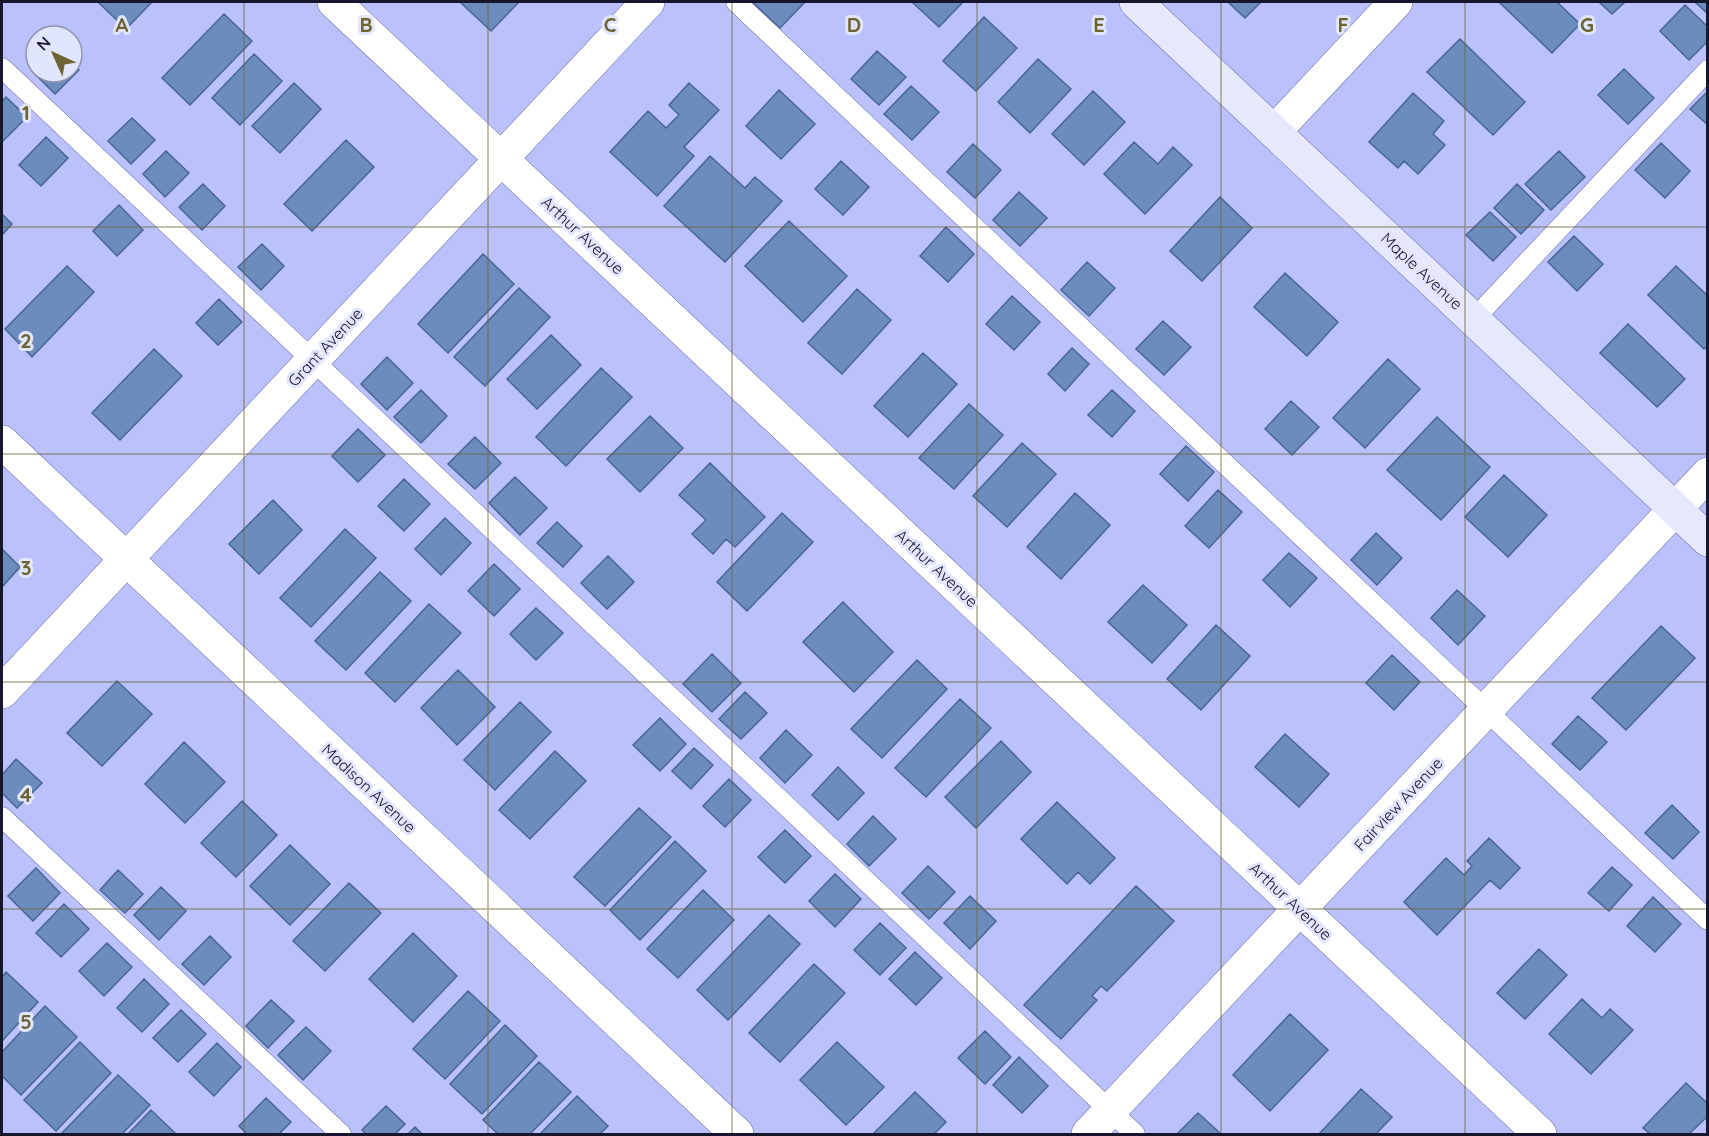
<svg xmlns="http://www.w3.org/2000/svg" width="1709" height="1136" font-family="Quicksand,sans-serif">
<style>
.building{fill:#6d8cbe;stroke:#486594;stroke-width:1.5}
.lines{fill:none;stroke-linecap:round;stroke-linejoin:round}
.lane-casing{stroke:#6d71a7;stroke-width:21}
.street-casing{stroke:#6d71a7;stroke-width:34}
.secondary-casing{stroke:#6d71a7;stroke-width:34}
.lane{stroke:#fff;stroke-width:20}
.street{stroke:#fff;stroke-width:33}
.secondary{stroke:#e6e8fe;stroke-width:33}
.grid{fill:none;stroke:#6d6431;stroke-width:1.5;stroke-opacity:0.55}
.labels{text-anchor:middle;dominant-baseline:central;stroke-width:6;stroke-linejoin:round;paint-order:stroke}
.street-label{font-size:16px;fill:#16172c;stroke:#e1e5fd}
.grid-label{font-size:20px;text-anchor:middle;font-weight:bold;fill:#6d6431;stroke:#e1e5fd;stroke-width:6;stroke-linejoin:round;paint-order:stroke}
</style>
<rect width="100%" height="100%" fill="#bac1fc"/>
<path class="building" d="M 98,2 L 152,2 L 126,29 Z
M 460,2 L 519,2 L 491,31 Z
M 752,2 L 805,2 L 780,28 Z
M 912,2 L 963,2 L 939,27 Z
M 1228,2 L 1261,2 L 1245,18 Z
M 1499,2 L 1557,2 L 1580,24 L 1552,53 Z
M 1599,2 L 1625,2 L 1612,14 Z
M 1695,2 L 1708,2 L 1708,14 Z
M 1685,5 L 1708,27 L 1708,41 L 1689,60 L 1660,31 Z
M 224,14 L 252,41 L 190,105 L 162,78 Z
M 984,17 L 1017,48 L 976,91 L 943,61 Z
M 1460,39 L 1525,102 L 1493,135 L 1427,72 Z
M 877,51 L 906,77 L 879,105 L 851,79 Z
M 254,54 L 282,81 L 240,125 L 212,98 Z
M 1038,59 L 1071,89 L 1030,133 L 998,102 Z
M 72,63 L 79,70 L 55,94 L 32,71 L 36,68 L 36,72 L 72,72 Z
M 1624,69 L 1654,98 L 1628,124 L 1598,95 Z
M 294,83 L 321,109 L 280,153 L 252,126 Z
M 689,83 L 719,110 L 684,147 L 694,156 L 657,196 L 610,152 L 648,111 L 666,128 L 679,115 L 669,105 Z
M 911,86 L 939,112 L 912,140 L 884,114 Z
M 779,90 L 815,124 L 781,159 L 746,126 Z
M 1093,91 L 1125,122 L 1084,165 L 1052,134 Z
M 1708,91 L 1708,125 L 1690,109 Z
M 1413,93 L 1444,121 L 1433,134 L 1445,145 L 1418,174 L 1404,161 L 1398,168 L 1369,142 Z
M 6,97 L 27,117 L 2,142 L 2,101 Z
M 132,118 L 155,140 L 131,164 L 108,141 Z
M 46,137 L 68,158 L 41,186 L 19,165 Z
M 346,140 L 374,167 L 312,231 L 284,204 Z
M 1134,142 L 1158,164 L 1173,147 L 1192,165 L 1145,214 L 1104,174 Z
M 1661,143 L 1690,171 L 1665,198 L 1635,170 Z
M 973,144 L 1001,170 L 975,198 L 947,172 Z
M 166,151 L 189,173 L 165,197 L 143,174 Z
M 1559,151 L 1585,177 L 1551,210 L 1525,184 Z
M 710,156 L 745,188 L 755,177 L 782,201 L 725,262 L 664,206 Z
M 841,161 L 869,187 L 843,215 L 815,189 Z
M 203,184 L 225,206 L 202,230 L 179,207 Z
M 1517,184 L 1544,210 L 1521,234 L 1494,208 Z
M 1019,192 L 1047,218 L 1020,246 L 993,220 Z
M 1220,197 L 1252,228 L 1202,281 L 1170,251 Z
M 119,205 L 143,230 L 117,256 L 93,231 Z
M 1490,212 L 1516,237 L 1493,261 L 1466,235 Z
M 2,214 L 12,224 L 2,235 Z
M 789,221 L 847,276 L 803,322 L 745,266 Z
M 946,227 L 974,254 L 948,282 L 920,256 Z
M 1574,236 L 1603,264 L 1577,291 L 1548,262 Z
M 262,244 L 284,266 L 261,290 L 238,267 Z
M 483,254 L 514,284 L 448,353 L 418,324 Z
M 1087,262 L 1115,288 L 1089,316 L 1061,290 Z
M 67,266 L 94,292 L 32,357 L 5,329 Z
M 1676,266 L 1708,296 L 1708,346 L 1704,349 L 1648,295 Z
M 1285,273 L 1338,322 L 1307,356 L 1254,307 Z
M 519,288 L 550,317 L 485,386 L 454,357 Z
M 857,289 L 891,320 L 842,374 L 808,343 Z
M 1012,296 L 1040,322 L 1014,350 L 986,324 Z
M 219,299 L 242,322 L 218,345 L 196,323 Z
M 1163,321 L 1191,347 L 1164,375 L 1136,349 Z
M 1628,324 L 1685,379 L 1657,407 L 1600,353 Z
M 551,335 L 581,365 L 537,409 L 507,379 Z
M 1072,348 L 1089,364 L 1065,391 L 1048,374 Z
M 154,349 L 182,376 L 120,440 L 92,413 Z
M 923,353 L 957,384 L 908,437 L 874,406 Z
M 387,357 L 413,383 L 387,410 L 361,384 Z
M 1388,359 L 1420,389 L 1365,448 L 1333,418 Z
M 601,368 L 632,397 L 566,466 L 536,437 Z
M 421,390 L 447,416 L 421,443 L 394,417 Z
M 1112,390 L 1135,411 L 1112,437 L 1088,415 Z
M 1291,401 L 1319,427 L 1292,455 L 1265,429 Z
M 969,404 L 1003,435 L 954,489 L 919,458 Z
M 650,416 L 683,448 L 640,492 L 607,459 Z
M 1437,417 L 1490,467 L 1441,520 L 1387,470 Z
M 358,429 L 385,455 L 358,482 L 332,456 Z
M 475,437 L 501,463 L 475,489 L 448,464 Z
M 1022,443 L 1056,474 L 1007,527 L 973,496 Z
M 1186,446 L 1214,472 L 1188,501 L 1160,474 Z
M 710,463 L 765,517 L 735,547 L 726,539 L 713,554 L 692,534 L 706,520 L 679,495 Z
M 1504,475 L 1547,515 L 1508,557 L 1465,517 Z
M 515,477 L 547,508 L 520,535 L 489,503 Z
M 404,479 L 430,504 L 404,531 L 378,506 Z
M 1218,490 L 1242,512 L 1209,548 L 1185,526 Z
M 1075,493 L 1110,525 L 1061,579 L 1027,547 Z
M 273,500 L 302,530 L 259,574 L 229,544 Z
M 782,513 L 813,542 L 747,611 L 717,582 Z
M 445,518 L 471,543 L 441,575 L 415,549 Z
M 557,522 L 582,546 L 563,567 L 537,543 Z
M 345,529 L 376,558 L 311,627 L 280,598 Z
M 1376,533 L 1402,558 L 1377,585 L 1351,560 Z
M 2,549 L 20,567 L 2,587 Z
M 1289,553 L 1317,578 L 1290,607 L 1263,580 Z
M 608,556 L 634,582 L 607,609 L 581,583 Z
M 494,564 L 520,589 L 494,616 L 468,591 Z
M 380,572 L 411,601 L 346,670 L 315,641 Z
M 1143,585 L 1187,625 L 1152,663 L 1108,622 Z
M 1457,590 L 1485,616 L 1458,645 L 1431,618 Z
M 843,602 L 893,652 L 854,692 L 803,642 Z
M 429,604 L 461,633 L 395,702 L 365,673 Z
M 536,608 L 563,633 L 536,660 L 510,634 Z
M 1216,625 L 1250,656 L 1201,710 L 1167,679 Z
M 1661,626 L 1695,658 L 1626,730 L 1592,698 Z
M 712,654 L 741,683 L 712,712 L 683,684 Z
M 1392,655 L 1420,682 L 1394,710 L 1366,683 Z
M 917,660 L 947,689 L 882,758 L 851,729 Z
M 458,670 L 495,707 L 457,745 L 421,708 Z
M 117,681 L 152,714 L 102,766 L 67,733 Z
M 745,692 L 767,713 L 741,739 L 719,719 Z
M 960,699 L 991,728 L 926,797 L 895,768 Z
M 520,702 L 551,732 L 495,790 L 464,760 Z
M 1578,716 L 1607,742 L 1580,770 L 1552,744 Z
M 660,718 L 686,744 L 660,771 L 633,745 Z
M 786,730 L 812,755 L 785,783 L 760,758 Z
M 1285,734 L 1329,774 L 1299,807 L 1255,767 Z
M 1001,741 L 1031,772 L 976,828 L 945,797 Z
M 184,742 L 225,782 L 185,823 L 145,784 Z
M 694,748 L 713,765 L 691,789 L 672,771 Z
M 555,751 L 586,781 L 530,839 L 499,810 Z
M 16,759 L 42,783 L 17,808 L 2,793 L 2,775 Z
M 838,767 L 864,793 L 838,820 L 812,795 Z
M 729,779 L 751,800 L 725,827 L 703,806 Z
M 242,801 L 277,835 L 236,877 L 201,843 Z
M 1057,802 L 1115,858 L 1090,884 L 1078,872 L 1067,884 L 1021,839 Z
M 1672,805 L 1699,832 L 1673,859 L 1645,833 Z
M 639,808 L 671,837 L 605,906 L 574,877 Z
M 873,816 L 896,839 L 869,866 L 847,844 Z
M 785,830 L 811,856 L 785,883 L 758,857 Z
M 1489,838 L 1520,868 L 1500,889 L 1490,880 L 1437,935 L 1404,902 L 1446,858 L 1464,875 L 1472,866 L 1467,861 Z
M 675,841 L 706,871 L 640,940 L 610,910 Z
M 290,845 L 330,884 L 290,925 L 250,886 Z
M 928,866 L 955,892 L 929,919 L 902,893 Z
M 1612,867 L 1632,885 L 1609,911 L 1588,893 Z
M 36,868 L 60,893 L 33,921 L 8,896 Z
M 118,870 L 143,894 L 125,913 L 100,890 Z
M 835,874 L 861,899 L 835,927 L 809,901 Z
M 349,883 L 381,913 L 325,971 L 293,941 Z
M 1136,886 L 1174,921 L 1107,991 L 1101,986 L 1092,996 L 1097,1000 L 1061,1039 L 1024,1005 Z
M 161,887 L 186,911 L 159,940 L 134,915 Z
M 703,890 L 734,920 L 678,978 L 647,949 Z
M 970,896 L 996,921 L 970,949 L 944,923 Z
M 1653,897 L 1681,924 L 1655,952 L 1627,926 Z
M 64,904 L 89,929 L 61,957 L 36,933 Z
M 769,915 L 800,944 L 728,1020 L 697,990 Z
M 880,923 L 906,948 L 880,975 L 854,950 Z
M 413,933 L 457,976 L 413,1022 L 369,979 Z
M 210,936 L 231,957 L 204,985 L 182,964 Z
M 107,943 L 132,967 L 104,996 L 79,971 Z
M 1539,949 L 1567,975 L 1525,1019 L 1497,993 Z
M 915,952 L 942,978 L 916,1005 L 889,979 Z
M 814,964 L 845,993 L 780,1062 L 749,1033 Z
M 6,972 L 38,1002 L 2,1041 L 2,977 Z
M 144,979 L 169,1004 L 142,1032 L 117,1008 Z
M 468,991 L 500,1021 L 445,1079 L 413,1049 Z
M 1582,999 L 1602,1018 L 1610,1009 L 1633,1030 L 1591,1074 L 1549,1034 Z
M 271,1000 L 294,1021 L 268,1048 L 246,1026 Z
M 45,1006 L 77,1037 L 21,1095 L 2,1076 L 2,1052 Z
M 181,1010 L 206,1034 L 178,1062 L 153,1038 Z
M 1290,1014 L 1328,1050 L 1270,1111 L 1233,1075 Z
M 505,1025 L 537,1056 L 482,1114 L 450,1084 Z
M 306,1027 L 331,1051 L 303,1080 L 278,1055 Z
M 985,1031 L 1011,1057 L 985,1084 L 958,1058 Z
M 80,1042 L 111,1073 L 56,1131 L 24,1100 Z
M 837,1042 L 884,1087 L 846,1125 L 800,1080 Z
M 217,1043 L 241,1067 L 214,1096 L 189,1072 Z
M 1019,1057 L 1048,1086 L 1022,1113 L 993,1085 Z
M 539,1062 L 571,1092 L 530,1134 L 498,1134 L 483,1120 Z
M 118,1075 L 150,1105 L 122,1134 L 63,1134 L 62,1133 Z
M 1686,1083 L 1708,1104 L 1708,1116 L 1689,1134 L 1650,1134 L 1643,1128 Z
M 1361,1089 L 1392,1117 L 1376,1134 L 1319,1134 Z
M 915,1092 L 946,1122 L 934,1134 L 873,1134 Z
M 577,1096 L 608,1126 L 600,1134 L 540,1134 Z
M 266,1098 L 291,1122 L 279,1134 L 247,1134 L 239,1126 Z
M 386,1106 L 405,1124 L 395,1134 L 366,1134 L 362,1130 Z
M 151,1110 L 176,1134 L 128,1134 Z
M 1198,1113 L 1221,1134 L 1177,1134 Z
M 415,1127 L 422,1134 L 408,1134 Z"/>
<g class="lines">
<defs>
<path id="lane" d="M 736,2 L 1708,920
M 2,68 L 1135,1134
M 1474,319 L 1708,70
M 2,817 L 341,1134"/>
<path id="street" d="M 334,2 L 1540,1134
M 1275,131 L 1396,2
M 2,442 L 737,1134
M 2,692 L 648,2
M 1088,1134 L 1708,474"/>
<path id="secondary" d="M 1136,2 L 1708,540"/>
</defs>
<use href="#lane" class="lane-casing"/>
<use href="#street" class="street-casing"/>
<use href="#secondary" class="secondary-casing"/>
<use href="#lane" class="lane"/>
<use href="#street" class="street"/>
<use href="#secondary" class="secondary"/>
</g>
<path class="grid" d="M 244,2 L 244,1134M 488,2 L 488,1134M 732,2 L 732,1134M 977,2 L 977,1134M 1221,2 L 1221,1134M 1465,2 L 1465,1134M 2,227 L 1708,227M 2,454 L 1708,454M 2,682 L 1708,682M 2,909 L 1708,909"/>
<g class="labels">
<g class="street-label">
<text transform="translate(583 235) rotate(43)">Arthur Avenue</text>
<text transform="translate(1422 271) rotate(43)">Maple Avenue</text>
<text transform="translate(325 347) rotate(-47)">Grant Avenue</text>
<text transform="translate(937 568) rotate(43)">Arthur Avenue</text>
<text transform="translate(369 788) rotate(43)">Madison Avenue</text>
<text transform="translate(1398 804) rotate(-47)">Fairview Avenue</text>
<text transform="translate(1291 901) rotate(43)">Arthur Avenue</text>
</g>
</g>
<g class="grid-label">
<text x="122" y="32">A</text>
<text x="366" y="32">B</text>
<text x="610" y="32">C</text>
<text x="854" y="32">D</text>
<text x="1099" y="32">E</text>
<text x="1343" y="32">F</text>
<text x="1587" y="32">G</text>
<text x="26" y="120">1</text>
<text x="26" y="348">2</text>
<text x="26" y="575">3</text>
<text x="26" y="802">4</text>
<text x="26" y="1029">5</text>
</g>
<rect width="1709" height="1136" fill="none" stroke="#16172c" stroke-width="6"/>
<g transform="translate(54 54) rotate(315)"><circle r="28" fill="#e1e5fd" stroke="#9093a9" stroke-width="1.5"/>
<path d="M0-4.5L10 22L0 15L-10 22Z" fill="#6d6431"/>
<text y="-9" font-size="16" font-weight="bold" text-anchor="middle" fill="#16172c">N</text>
</g>
</svg>
